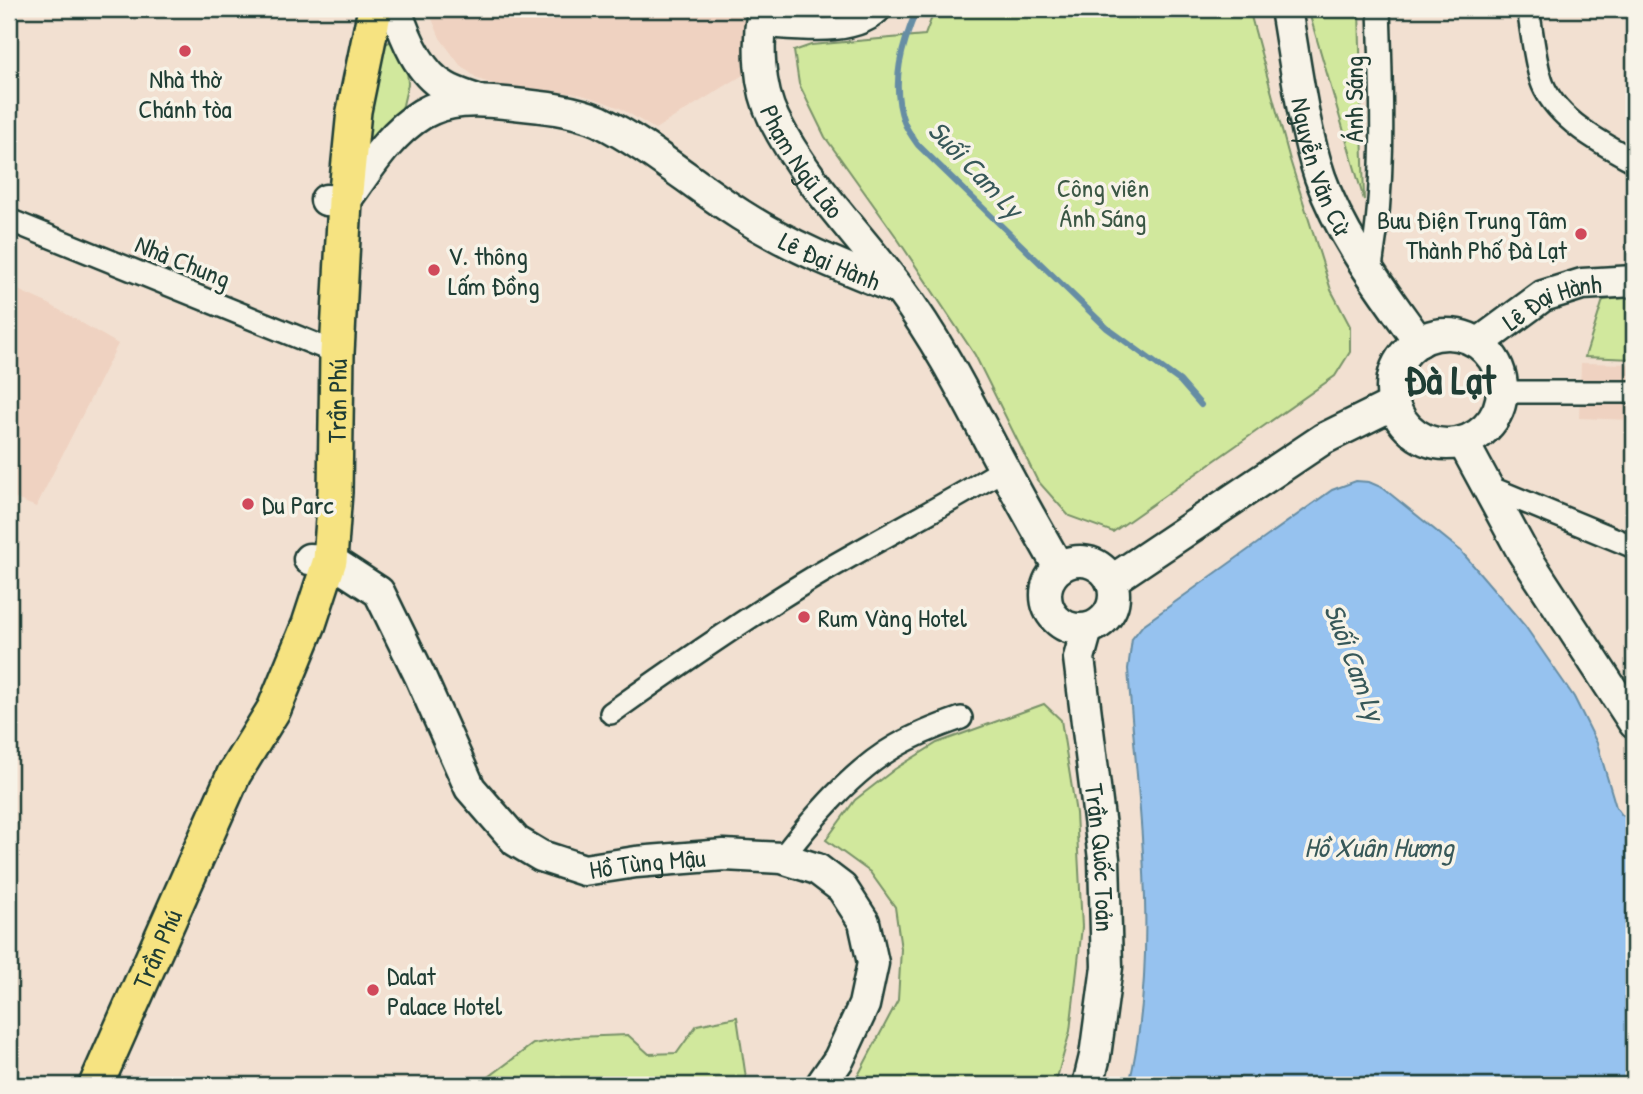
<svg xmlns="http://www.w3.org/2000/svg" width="1643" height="1094" font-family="'Patrick Hand',sans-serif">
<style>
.built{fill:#efd2c1}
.green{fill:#d1e89d;stroke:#789268;stroke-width:2}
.water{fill:#96c2ef;stroke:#668da4;stroke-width:2}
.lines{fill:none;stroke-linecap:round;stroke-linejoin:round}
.stream{stroke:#668da4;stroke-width:6}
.street-casing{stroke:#1f3d34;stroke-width:26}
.secondary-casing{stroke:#1f3d34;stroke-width:35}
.primary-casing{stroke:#1f3d34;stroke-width:38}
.street{stroke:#f7f3e8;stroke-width:21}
.secondary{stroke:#f7f3e8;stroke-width:30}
.primary{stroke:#f6e381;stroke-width:33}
.poi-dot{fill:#d1495b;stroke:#f7f3e8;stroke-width:2.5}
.labels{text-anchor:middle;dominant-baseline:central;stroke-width:7;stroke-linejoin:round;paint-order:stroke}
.poi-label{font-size:26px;fill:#1f3d34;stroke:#f7f3e8;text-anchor:start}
.street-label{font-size:26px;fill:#1f3d34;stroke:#f7f3e8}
.park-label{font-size:26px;fill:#3a5744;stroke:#f7f3e8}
.water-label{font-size:28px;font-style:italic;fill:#375859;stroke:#f7f3e8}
.town-label{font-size:40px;font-weight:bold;fill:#1f3d34;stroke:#f7f3e8}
</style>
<rect width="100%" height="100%" fill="#f2e0d1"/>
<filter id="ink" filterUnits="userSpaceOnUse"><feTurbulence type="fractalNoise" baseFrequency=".0143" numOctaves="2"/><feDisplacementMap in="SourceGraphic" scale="14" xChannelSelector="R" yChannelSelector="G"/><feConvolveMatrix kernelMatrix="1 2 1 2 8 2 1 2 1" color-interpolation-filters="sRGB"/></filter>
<g filter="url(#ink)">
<path class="built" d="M 428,9 L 750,9 L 748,72 L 655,129 L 620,108 L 596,99 L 578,94 L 495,85 L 478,79 L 460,65 L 440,38 Z
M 9,286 L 49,304 L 118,344 L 36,507 L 9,496 Z
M 1581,363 L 1634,364 L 1634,420 L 1579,418 Z"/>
<path class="green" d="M 935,9 L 1249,9 L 1290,160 L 1331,290 L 1350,326 L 1350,352 L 1335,376 L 1113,532 L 1069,516 L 1037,480 L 975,355 L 895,235 L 825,137 L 799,84 L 794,51 L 811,45 L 925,35 Z
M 1308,9 L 1359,9 L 1364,200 Z
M 391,41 L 395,42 L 407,67 L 408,84 L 403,105 L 399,116 L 370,143 L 364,143 L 381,47 Z
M 1634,297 L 1634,359 L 1585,357 L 1603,300 Z
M 1044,704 L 1061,720 L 1076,813 L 1082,927 L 1070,1031 L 1055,1085 L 853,1085 L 898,1000 L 901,949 L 895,907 L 870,872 L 826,840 L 855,800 L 895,769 L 937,743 Z
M 737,1017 L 747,1085 L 478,1085 L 533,1044 L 575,1037 L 628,1035 L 649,1054 L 677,1053 L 697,1025 Z"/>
<path class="water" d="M 1356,481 L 1369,482 L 1383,488 L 1461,551 L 1525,626 L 1574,697 L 1597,743 L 1616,807 L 1622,815 L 1634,822 L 1634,1085 L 1129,1085 C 1161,949 1138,807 1128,669 L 1132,639 L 1143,625 L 1332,490 Z"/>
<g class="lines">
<path class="stream" d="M 917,9 C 902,45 890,83 904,122 C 907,130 913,138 918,145 L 1107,328 L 1180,381 L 1201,405"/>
<defs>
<path id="street" d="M 1528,9 C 1532,30 1535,66 1543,85 C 1558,120 1601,143 1634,161
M 760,26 C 795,28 857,38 881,9
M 9,220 L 337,353
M 1370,272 C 1386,185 1382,97 1379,9
M 1502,392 L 1634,392
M 1489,487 L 1634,547
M 611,713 C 677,666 744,619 814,577 C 877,540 942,507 1004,469
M 782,858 C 813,818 852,771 896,746 C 917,734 938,726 961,718"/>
<g id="secondary">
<path d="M 396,9 C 405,37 419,73 445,87 C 455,93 466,96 477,100"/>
<path id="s1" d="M 763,9 C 757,43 758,87 774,119 C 806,183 858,233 900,290 C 941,345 970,405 1002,465 C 1020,500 1040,534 1059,568"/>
<path id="s2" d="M 1286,9 C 1295,61 1303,127 1320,177 C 1341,237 1382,290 1419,342"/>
<path id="s3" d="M 326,200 L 345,201 C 367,171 389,134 422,114 C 448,99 476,100 505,103 C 534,106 572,109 599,121 C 650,146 693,185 741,215 C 791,247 845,268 900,290"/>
<circle cx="1447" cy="389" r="55"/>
<path id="s4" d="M 1479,343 L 1543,296 L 1582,284 L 1634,281"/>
<path d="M 1463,442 L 1522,551 L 1634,723"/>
<path id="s5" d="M 309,559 L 330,560 L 379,592 L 420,676 L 470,788 L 516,841 L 541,856 L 584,870 L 636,862 L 724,855 L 782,858 L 817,869 L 842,888 L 864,922 L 873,963 L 864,1005 L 839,1059 L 821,1085"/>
<circle cx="1080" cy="595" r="34"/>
<path d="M 1111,581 L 1323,439 L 1394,404"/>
<path id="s6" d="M 1087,629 L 1079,658 L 1104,859 L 1107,967 L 1095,1056 L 1088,1085"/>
</g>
<g id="primary">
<path id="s7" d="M 96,1085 L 234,774 L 274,709 L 309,624 L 330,560 L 335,492 L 337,353 L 345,201 L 354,111 L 375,9"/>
</g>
</defs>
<use href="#street" class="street-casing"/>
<use href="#secondary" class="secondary-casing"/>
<use href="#primary" class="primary-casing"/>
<use href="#street" class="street"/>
<use href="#secondary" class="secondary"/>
<use href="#primary" class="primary"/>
</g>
</g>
<g class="poi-dot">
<circle cx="185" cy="51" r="7"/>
<circle cx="1581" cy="234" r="7"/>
<circle cx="434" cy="270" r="7"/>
<circle cx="248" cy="504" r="7"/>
<circle cx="804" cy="617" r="7"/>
<circle cx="373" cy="990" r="7"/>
</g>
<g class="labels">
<g class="poi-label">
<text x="185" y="78" text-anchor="middle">Nhà thờ<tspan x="185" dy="30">Chánh tòa</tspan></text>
<text x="1567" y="219" text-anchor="end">Bưu Điện Trung Tâm<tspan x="1567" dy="30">Thành Phố Đà Lạt</tspan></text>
<text x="448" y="255">V. thông<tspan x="448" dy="30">Lấm Đồng</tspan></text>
<text x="262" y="504">Du Parc</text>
<text x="818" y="617">Rum Vàng Hotel</text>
<text x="387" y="975">Dalat<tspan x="387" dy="30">Palace Hotel</tspan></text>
</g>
<g class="street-label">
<text transform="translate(1353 99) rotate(-90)">Ánh Sáng</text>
<text stroke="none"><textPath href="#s1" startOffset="163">Phạm Ngũ Lão</textPath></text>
<text stroke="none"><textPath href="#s2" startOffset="161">Nguyễn Văn Cừ</textPath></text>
<text stroke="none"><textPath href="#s3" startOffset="588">Lê Đại Hành</textPath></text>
<text transform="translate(183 261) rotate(22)">Nhà Chung</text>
<text stroke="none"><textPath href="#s4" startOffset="86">Lê Đại Hành</textPath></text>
<text stroke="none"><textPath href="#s7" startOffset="735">Trần Phú</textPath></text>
<text stroke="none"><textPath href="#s6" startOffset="231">Trần Quốc Toản</textPath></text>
<text stroke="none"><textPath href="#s5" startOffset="504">Hồ Tùng Mậu</textPath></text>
<text stroke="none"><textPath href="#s7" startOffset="149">Trần Phú</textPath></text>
</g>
<g class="park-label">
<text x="1103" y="187">Công viên<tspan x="1103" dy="30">Ánh Sáng</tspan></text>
</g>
<g class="water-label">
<text transform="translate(976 169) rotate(46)">Suối Cam Ly</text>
<text transform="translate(1355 662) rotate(69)">Suối Cam Ly</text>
<text x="1379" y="847">Hồ Xuân Hương</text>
</g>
<g class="town-label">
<text x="1450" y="379">Đà Lạt</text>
</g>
</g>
<rect width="1643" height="1094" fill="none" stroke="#f7f3e8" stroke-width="35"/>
<rect x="18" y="18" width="1608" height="1059" fill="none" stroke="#1f3d34" stroke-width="2.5" filter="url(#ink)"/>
</svg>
